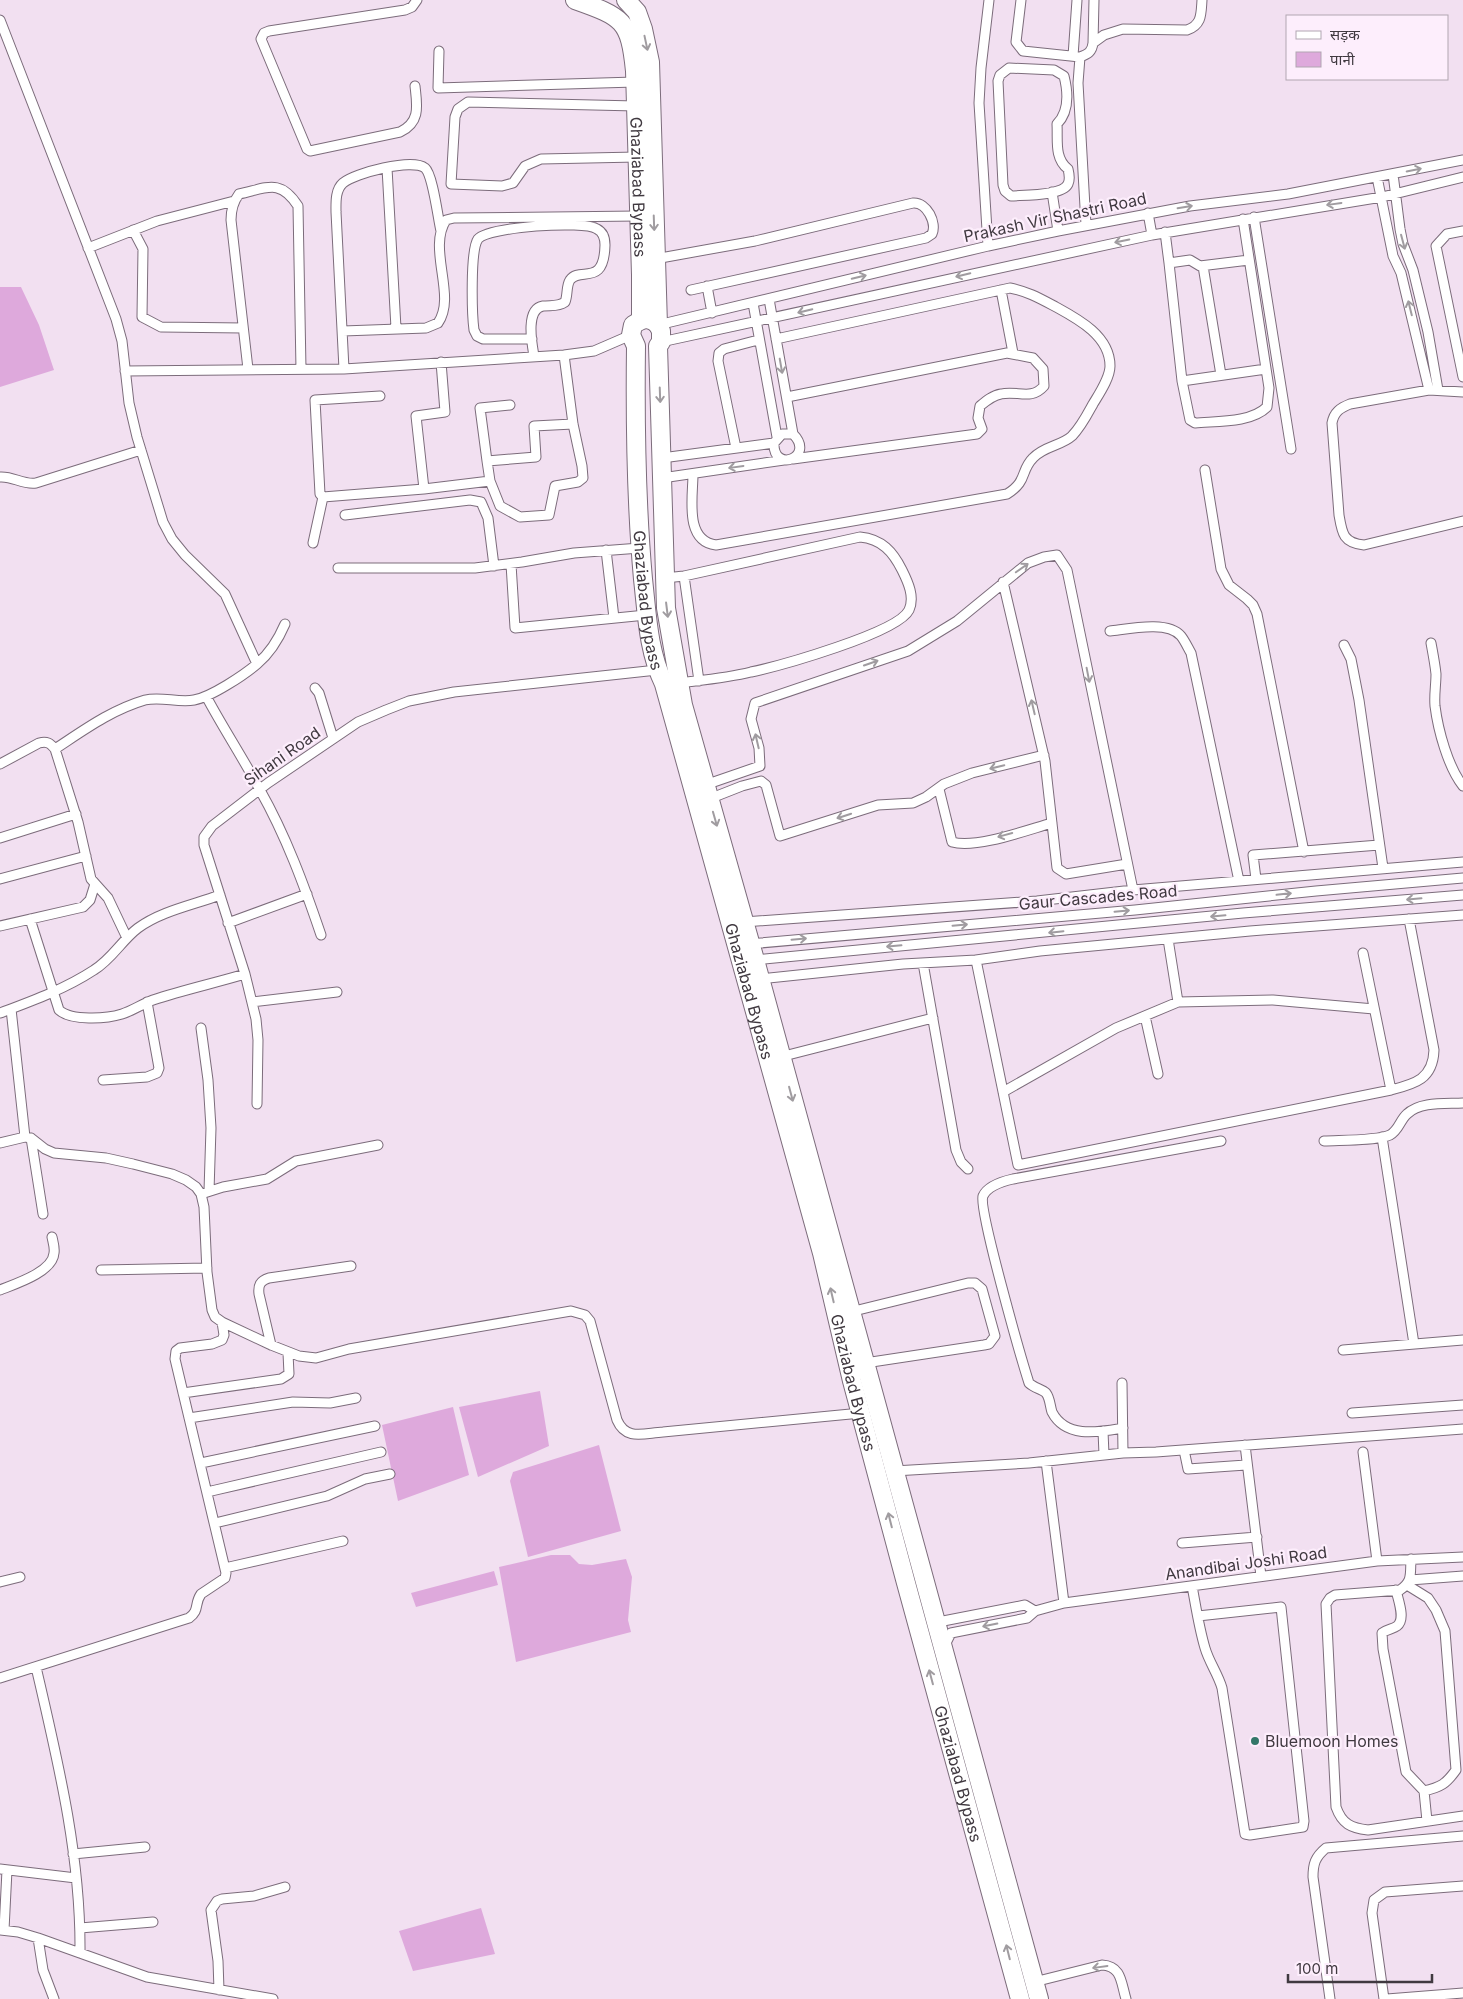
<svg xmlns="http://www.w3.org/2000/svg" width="1463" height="1999" font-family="Inter,'Noto Sans Devanagari',sans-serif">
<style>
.water{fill:#dea9dc}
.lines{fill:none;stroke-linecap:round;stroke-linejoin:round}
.street-casing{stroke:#7c6c7b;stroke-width:11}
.highway-casing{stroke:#7c6c7b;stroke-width:20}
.street{stroke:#fff;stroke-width:9}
.highway{stroke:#fff;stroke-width:18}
.oneway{stroke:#a09ca0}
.poi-dot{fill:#347769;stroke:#fdeefc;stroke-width:2}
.labels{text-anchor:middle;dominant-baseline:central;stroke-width:4.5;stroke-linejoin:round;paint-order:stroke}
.street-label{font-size:16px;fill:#403940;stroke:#fdeefc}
.poi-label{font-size:16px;fill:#403940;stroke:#fdeefc;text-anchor:start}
</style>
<rect width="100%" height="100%" fill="#f2e0f1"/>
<path class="water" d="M 0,287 L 21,287 L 39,325 L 54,370 L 0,387 Z
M 540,1391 L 549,1446 L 478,1477 L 459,1407 Z
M 453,1407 L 469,1475 L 398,1501 L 382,1425 Z
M 599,1445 L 621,1531 L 528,1557 L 510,1481 L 513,1472 Z
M 551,1555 L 570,1555 L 579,1564 L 592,1565 L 626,1559 L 632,1577 L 628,1620 L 631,1632 L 516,1662 L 499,1567 Z
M 494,1571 L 498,1585 L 416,1607 L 411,1593 Z
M 481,1908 L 495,1954 L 413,1971 L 399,1931 Z"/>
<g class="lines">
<defs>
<path id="street" d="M 1021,0 L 1016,42 L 1023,51 L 1080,57 C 1088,54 1092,52 1093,43 L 1104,35 L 1123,29 L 1187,30 C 1202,25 1201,14 1202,0
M 0,20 L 116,319 L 122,341 L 129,403 L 137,437 L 163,522 L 172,539 L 185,555 L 225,594 L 257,664
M 1093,43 L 1094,0
M 439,51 L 438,88 L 635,82
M 1073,56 L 1077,0
M 1080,57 L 1078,83 L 1086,225
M 1009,68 L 1054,70 L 1064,76 C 1068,92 1069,112 1057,124 C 1058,140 1054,158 1068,169 C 1069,173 1070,180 1068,184 C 1062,196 1024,195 1011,196 L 1005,191 L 1003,185 L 998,81 L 1000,75 Z
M 415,86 C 417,105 421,122 400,132 L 310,151 L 307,149 L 261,39 L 264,33 L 269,31 L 405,10 L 412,7 L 417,0
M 636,106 L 468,102 L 458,109 L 455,117 L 451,184 L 502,186 L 513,183 L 525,166 L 541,159 L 637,157
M 387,168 L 396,328
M 1393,174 L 1400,229 L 1403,244 L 1413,270 L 1428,332 L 1438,390
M 1377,177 L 1393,256 L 1401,273 L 1429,390
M 1052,192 L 1058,231
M 1148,213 L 1152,235
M 1254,217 L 1291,449
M 133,230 L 143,249 L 142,317 L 161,327 L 243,328
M 1463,231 L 1447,234 L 1436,246 L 1463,377
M 1165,232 L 1169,263 L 1190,260 L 1200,266 L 1249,260
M 988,246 L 979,103 L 981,68 L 989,0
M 88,248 L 157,221 L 234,201
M 655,259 L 755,241 L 913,203 C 927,202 937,223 932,234 L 926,238 L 691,290
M 1169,263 L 1182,381 L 1190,420 L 1195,423 C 1217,421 1251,423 1267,407 L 1269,388 L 1243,219
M 1203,266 L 1221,375
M 707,286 L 712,313
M 1001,290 L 1013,353
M 769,299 L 793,434 C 816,457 773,474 774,443 L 782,434 L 793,434
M 753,303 L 777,437
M 658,325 L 988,246 L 1058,231 L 1190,206 L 1288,194 L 1463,160
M 343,331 L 426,328 L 438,323 C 457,296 427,249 446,220 L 454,218 L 638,216
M 532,339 L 483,339 L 477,336 L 474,330 C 472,315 470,250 478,239 C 487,227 584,220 597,229 C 603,232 605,239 605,245 C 604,288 580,266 570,280 C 566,286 568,295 565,302 C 558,307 551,305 543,306 C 525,309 532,344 534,356
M 661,342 L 1152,235 L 1382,197 L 1463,177
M 248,369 L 231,220 C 231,210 233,202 239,194 C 267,188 280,178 298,206 L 301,369
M 344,369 L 336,212 C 336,203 335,190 343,183 C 355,173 412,158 425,168 C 433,175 438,219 441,231
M 125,371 L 344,369 L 564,355 L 594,351 L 631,335
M 1182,381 L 1266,369
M 1463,392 L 1429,390 L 1350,404 C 1340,408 1334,412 1332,423 L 1339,515 C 1342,533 1343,543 1364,545 L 1463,521
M 380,396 L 315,400 L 320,494 L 323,497 L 424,489 L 490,481 L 500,506 L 520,517 L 549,515 L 555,486 L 578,482 L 583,478 L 582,466 L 573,424 L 564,355
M 787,397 L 1007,353 L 1033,358 L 1043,369 L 1044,386 C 1031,401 1017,390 1001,394 C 993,395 986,401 980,406 L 978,418 L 982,429 L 977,434 L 793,459
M 736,448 L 718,361 L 719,353 L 724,349 L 758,340
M 662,458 L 774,443
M 487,461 L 480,408 L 510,405
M 1205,470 L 1221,569 L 1229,585 L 1247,599 L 1253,605 L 1257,614 L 1304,852
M 693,474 C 693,497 684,541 716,545 L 1007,494 C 1028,481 1020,471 1033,458 C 1044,446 1061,446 1072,436 C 1081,427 1087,415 1093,404 C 1099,394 1110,378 1110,366 C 1110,336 1078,319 1056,307 C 1041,299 1027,291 1010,288 L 776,339
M 0,477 C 13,476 23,485 36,483 L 141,450
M 662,478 L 784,460
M 490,481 L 487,461 L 536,457 L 534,426 L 573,424
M 424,489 L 416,416 L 445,412 L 441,362
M 345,515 L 470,500 L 481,502 L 488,518 L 494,566
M 313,543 L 323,497
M 606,550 L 614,618
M 511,564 L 515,628 L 646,615
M 338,568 L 475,568 L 522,562 L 574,553 L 640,548
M 684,576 L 699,681
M 665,578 L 684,576 L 860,537 C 882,539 893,552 902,570 C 908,582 915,597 909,610 C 898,633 779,666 751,672 C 727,678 703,680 679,683
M 1003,582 L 1045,761 L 1057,868 L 1066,874 L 1127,864
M 1110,631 C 1128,629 1168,620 1181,636 C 1185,641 1188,648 1191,653 L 1239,881
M 1431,643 C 1433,654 1435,664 1436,674 C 1436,685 1434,695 1435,706 C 1438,730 1448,767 1463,786
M 1344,645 L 1351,659 L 1359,700 L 1383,868
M 315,688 L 319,693 L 333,738
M 206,696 C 223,728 243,758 260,790 C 286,836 304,885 321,935
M 55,749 C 84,730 111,710 145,700 C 161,696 178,703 194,700 C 211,697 244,675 257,664 C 269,654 279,638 285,624
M 0,764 L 39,743 C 47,741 50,743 55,749 L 78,822 L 91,879 L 108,898 L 127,938
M 705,785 L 760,766 L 759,748 L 751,719 L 755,703 L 908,651 L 957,621 L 1028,563 L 1044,557 L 1057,555 L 1067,570 L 1133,890
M 939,789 L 952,842 C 976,849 1027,830 1052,823
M 709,799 L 742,786 L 761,781 L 766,785 L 780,836 L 878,805 L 913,803 L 926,797 L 944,784 L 972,773 L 1044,755
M 0,838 L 76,814
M 0,879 L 86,856
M 1256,879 L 1253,855 L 1379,845
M 30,919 L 59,1010 C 71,1021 106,1019 122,1014 C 132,1011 142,1004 153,1000 C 183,990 215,983 245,974
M 744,922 L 1037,901 L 1133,890 L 1463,862
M 228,923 L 307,894
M 0,926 L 83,907 L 90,900 L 95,884
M 1168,939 L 1178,1002 L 1273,1000 L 1374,1009
M 749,944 L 1135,910 L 1316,891 L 1463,878
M 1363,953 L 1391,1090
M 754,960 L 1243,913 L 1463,895
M 976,960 L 1018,1165 L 1391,1090 C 1415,1084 1433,1079 1434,1050 L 1409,919
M 923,963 L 956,1150 L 961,1162 L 968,1169
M 760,979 L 903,964 L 976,960 L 1040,951 L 1250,931 L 1463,915
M 252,1002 L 337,992
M 11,1009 L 25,1137
M 0,1013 C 32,1001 65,989 94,970 C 112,959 122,940 138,928 C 161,911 193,905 220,895
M 1145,1016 L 1158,1074
M 201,1028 L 208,1080 L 211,1128 L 209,1191
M 780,1057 L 933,1018
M 103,1080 L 147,1077 L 157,1073 L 159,1068 L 147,1002
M 1003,1092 L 1116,1028 L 1178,1002
M 257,1104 L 258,1040 L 256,1019 L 245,974 L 204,845 L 204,837 L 212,826 L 268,783 L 358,722 L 386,710 L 409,701 L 454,692 L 657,670
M 1382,1137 L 1414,1344
M 31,1138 L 43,1214
M 1324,1141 C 1340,1140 1376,1141 1390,1135 C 1399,1130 1400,1120 1407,1114 C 1420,1101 1446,1104 1463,1103
M 0,1143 L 25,1137 L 31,1138 L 45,1149 L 54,1153 L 106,1158 L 133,1164 L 172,1174 L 186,1180 L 196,1187 L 201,1194 L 204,1207 L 207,1272 L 212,1310 L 215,1317 L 222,1322 L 271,1345 L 299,1356 L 316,1358 L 349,1349 L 571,1311 L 585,1315 L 590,1321 L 617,1420 C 626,1441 644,1433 663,1432 L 861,1413
M 201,1194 L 223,1187 L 267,1179 L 296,1161 L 378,1145
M 101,1270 L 207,1268
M 0,1290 C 15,1284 53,1272 54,1253 C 55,1248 53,1242 52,1237
M 850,1312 L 968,1283 L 975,1283 L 982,1289 L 995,1336 L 989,1344 L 984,1345 L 865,1363
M 271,1345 L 259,1294 C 258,1285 260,1281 269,1278 L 351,1266
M 1343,1350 L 1463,1340
M 1122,1383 L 1123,1453
M 183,1393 L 281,1379 L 289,1374 L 288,1353
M 1352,1413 L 1463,1405
M 189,1418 L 293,1402 L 330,1403 L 356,1398
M 1123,1428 C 1099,1432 1066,1439 1052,1412 C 1050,1406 1050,1398 1046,1393 C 1042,1389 1034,1388 1029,1383 C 1022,1361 978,1208 983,1196 C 988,1185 1004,1181 1013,1179 L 1221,1141
M 1103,1431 L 1104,1455
M 1245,1445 L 1261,1576
M 1184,1450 L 1188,1469 L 1246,1465
M 1363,1452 L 1377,1561
M 1046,1461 L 1064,1603
M 201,1463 L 375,1426
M 894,1471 L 1029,1463 L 1123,1453 L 1156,1452 L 1463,1429
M 207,1492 L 381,1452
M 215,1523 L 327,1496 L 365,1479 L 390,1474
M 1182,1543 L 1257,1537
M 1411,1559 C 1410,1574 1413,1581 1400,1590 L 1335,1595 L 1330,1598 L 1326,1604 L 1336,1807 C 1342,1824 1351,1828 1368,1830 L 1463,1816
M 225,1568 L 343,1541
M 1410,1580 L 1463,1576
M 0,1582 L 20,1577
M 1407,1585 L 1428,1598 L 1436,1610 L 1445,1631 L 1456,1770 C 1446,1784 1441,1787 1424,1791
M 1192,1586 C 1196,1607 1199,1628 1205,1648 C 1209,1662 1218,1674 1222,1688 L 1245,1834 L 1250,1835 L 1303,1827 L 1304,1821 L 1281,1607 L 1198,1616
M 1396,1590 C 1398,1600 1406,1619 1397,1626 C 1393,1629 1387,1629 1382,1633 L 1383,1649 L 1406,1772 L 1424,1791 L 1427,1821
M 933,1623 L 1025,1605 L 1035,1611
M 945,1645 L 951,1633 L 1027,1618 L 1035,1611 L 1064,1603 L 1377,1561 L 1463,1557
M 36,1667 C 58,1762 81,1856 80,1953
M 0,1678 L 189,1618 C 200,1610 194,1604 201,1594 L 225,1578 L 226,1573 L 175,1359 L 176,1351 L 180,1348 L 212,1344 L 222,1340 L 224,1335 L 222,1322
M 73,1854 L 145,1847
M 0,1869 L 76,1878
M 80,1928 L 153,1922
M 0,1930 L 18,1932 L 38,1938 L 147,1977 L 273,1999
M 4,1930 L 7,1870
M 38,1938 L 43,1970 L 54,1999
M 1034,1982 L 1102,1965 C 1122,1966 1121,1983 1126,1999
M 219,1990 L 218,1961 L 211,1910 L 217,1901 L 222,1899 L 254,1896 L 285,1887
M 1330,1999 L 1313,1877 C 1313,1864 1315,1857 1326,1848 L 1463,1836
M 1384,1999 L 1372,1913 L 1374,1900 L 1385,1892 L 1463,1886
M 1387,1999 L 1463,1993"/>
<g id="highway">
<path id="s1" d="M 575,0 C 623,17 630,20 635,71 L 641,275 L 641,320"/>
<path d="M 626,0 L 637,12 L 643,29 L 650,62 L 658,325 L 661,331 L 661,342 L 658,346 L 666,608 L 683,705 L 755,960 L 1039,1999"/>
<path id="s2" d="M 658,325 C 649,316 642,319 633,325 L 631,335 L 636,346 C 635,424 636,501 643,579 C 647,614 648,651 664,684 L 822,1253 L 852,1381 L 906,1583 L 1020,1999"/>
</g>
</defs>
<use href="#street" class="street-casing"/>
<use href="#highway" class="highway-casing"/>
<use href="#street" class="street"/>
<use href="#highway" class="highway"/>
</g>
<defs><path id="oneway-shaft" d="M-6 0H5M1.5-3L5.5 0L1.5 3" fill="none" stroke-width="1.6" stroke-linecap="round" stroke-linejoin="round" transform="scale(1.25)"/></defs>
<g class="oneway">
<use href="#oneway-shaft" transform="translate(646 43) rotate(78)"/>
<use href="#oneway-shaft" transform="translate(1414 170) rotate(-11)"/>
<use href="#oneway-shaft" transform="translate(1334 204) rotate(172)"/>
<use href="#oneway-shaft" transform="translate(1185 207) rotate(-9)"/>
<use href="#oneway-shaft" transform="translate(654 223) rotate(88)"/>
<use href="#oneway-shaft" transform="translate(1122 241) rotate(168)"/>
<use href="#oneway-shaft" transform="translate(1403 242) rotate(75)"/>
<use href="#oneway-shaft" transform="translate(963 275) rotate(167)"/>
<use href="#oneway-shaft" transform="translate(859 277) rotate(-14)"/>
<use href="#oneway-shaft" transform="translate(1410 308) rotate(-104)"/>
<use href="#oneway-shaft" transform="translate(805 311) rotate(167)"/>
<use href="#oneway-shaft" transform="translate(781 366) rotate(80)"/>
<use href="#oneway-shaft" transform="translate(660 395) rotate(88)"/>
<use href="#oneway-shaft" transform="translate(736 467) rotate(172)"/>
<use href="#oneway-shaft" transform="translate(1022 568) rotate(-35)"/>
<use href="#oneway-shaft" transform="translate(667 610) rotate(83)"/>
<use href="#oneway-shaft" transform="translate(871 663) rotate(-19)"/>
<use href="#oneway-shaft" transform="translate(1088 675) rotate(79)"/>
<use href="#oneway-shaft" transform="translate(1033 707) rotate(-103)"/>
<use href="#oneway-shaft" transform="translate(757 741) rotate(-103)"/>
<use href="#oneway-shaft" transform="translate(997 767) rotate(167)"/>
<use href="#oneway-shaft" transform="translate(844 816) rotate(162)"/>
<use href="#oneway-shaft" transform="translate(715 819) rotate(74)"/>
<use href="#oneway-shaft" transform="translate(1005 835) rotate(165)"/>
<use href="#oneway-shaft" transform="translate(1284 894) rotate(-6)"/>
<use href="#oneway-shaft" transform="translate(1414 899) rotate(175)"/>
<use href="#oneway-shaft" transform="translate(1122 911) rotate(-5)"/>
<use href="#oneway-shaft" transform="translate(1218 916) rotate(175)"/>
<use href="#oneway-shaft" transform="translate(960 925) rotate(-5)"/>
<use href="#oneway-shaft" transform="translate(1056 932) rotate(174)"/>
<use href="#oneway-shaft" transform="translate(799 939) rotate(-5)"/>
<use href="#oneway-shaft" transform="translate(894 946) rotate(175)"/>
<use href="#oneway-shaft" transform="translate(791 1094) rotate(75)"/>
<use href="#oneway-shaft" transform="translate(832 1295) rotate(-103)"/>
<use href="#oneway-shaft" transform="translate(890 1520) rotate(-104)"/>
<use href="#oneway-shaft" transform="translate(990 1625) rotate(169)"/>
<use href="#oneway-shaft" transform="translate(931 1677) rotate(-105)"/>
<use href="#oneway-shaft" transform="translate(1008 1952) rotate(-104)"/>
<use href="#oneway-shaft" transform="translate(1100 1967) rotate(172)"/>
</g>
<circle class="poi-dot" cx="1255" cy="1741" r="5"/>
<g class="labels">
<g class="street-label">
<text stroke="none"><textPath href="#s1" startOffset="219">Ghaziabad Bypass</textPath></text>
<text transform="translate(1055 217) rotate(-12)">Prakash Vir Shastri Road</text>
<text stroke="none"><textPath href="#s2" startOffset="305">Ghaziabad Bypass</textPath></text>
<text transform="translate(282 756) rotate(-35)">Sihani Road</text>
<text transform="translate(1098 897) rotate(-5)">Gaur Cascades Road</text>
<text stroke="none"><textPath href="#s2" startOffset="710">Ghaziabad Bypass</textPath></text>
<text stroke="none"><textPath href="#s2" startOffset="1115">Ghaziabad Bypass</textPath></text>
<text transform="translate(1246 1563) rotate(-8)">Anandibai Joshi Road</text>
<text stroke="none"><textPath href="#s2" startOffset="1520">Ghaziabad Bypass</textPath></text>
</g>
<g class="poi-label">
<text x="1265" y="1741">Bluemoon Homes</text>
</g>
</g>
<rect x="1286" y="15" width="162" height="65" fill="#fdeefc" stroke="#b1a6b1"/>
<rect x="1296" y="31" width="25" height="8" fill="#ffffff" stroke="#b1a6b1"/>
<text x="1330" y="40" font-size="15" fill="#403940">सड़क</text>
<rect x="1296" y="52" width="25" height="15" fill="#dea9dc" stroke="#b1a6b1"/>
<text x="1330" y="65" font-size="15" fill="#403940">पानी</text>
<path d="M1288 1974v8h144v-8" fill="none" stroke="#403940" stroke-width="2.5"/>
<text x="1296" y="1974" font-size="15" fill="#403940" stroke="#fdeefc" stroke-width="4" paint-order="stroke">100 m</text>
</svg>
